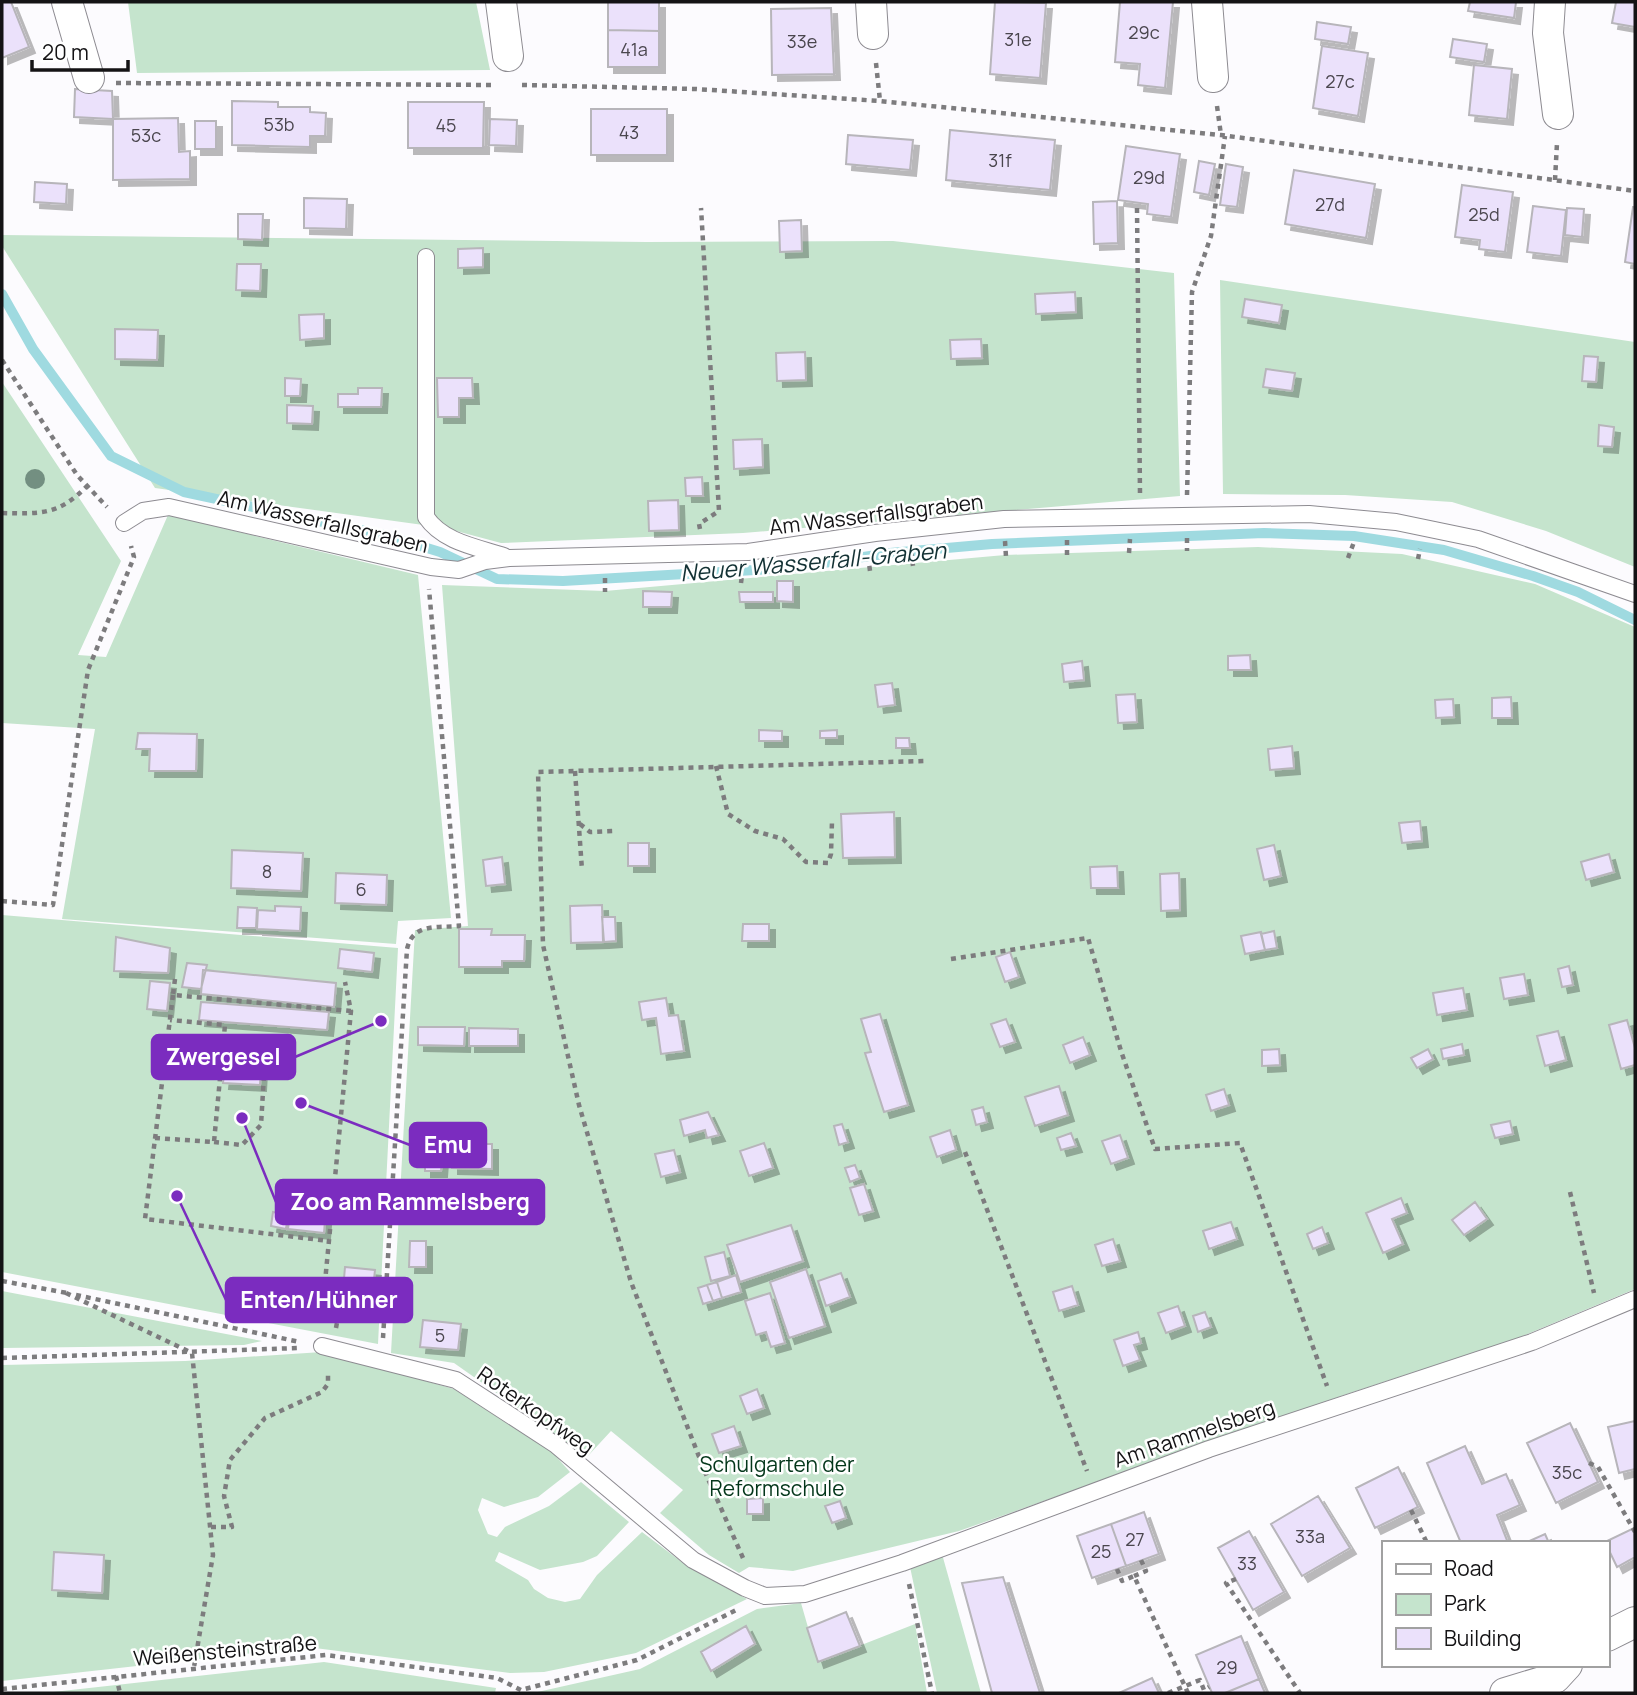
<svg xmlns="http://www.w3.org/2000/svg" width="1637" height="1695" font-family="Manrope,sans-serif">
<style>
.green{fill:#c5e4cd}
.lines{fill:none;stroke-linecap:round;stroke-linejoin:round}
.stream{stroke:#9fdae0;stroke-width:10}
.building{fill:#ebe1fb;stroke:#b7b5ba;stroke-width:2;filter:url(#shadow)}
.service-casing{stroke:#8d8b91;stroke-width:18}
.minor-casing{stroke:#8d8b91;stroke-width:32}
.path{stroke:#7d7c7e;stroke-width:4.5;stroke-dasharray:5 5;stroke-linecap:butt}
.service{stroke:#fff;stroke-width:16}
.minor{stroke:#fff;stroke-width:30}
.tree{fill:#738f81}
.labels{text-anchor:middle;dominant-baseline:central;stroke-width:5;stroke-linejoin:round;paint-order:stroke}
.number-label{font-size:18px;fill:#4a464e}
.street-label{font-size:21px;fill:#141315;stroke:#fff}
.park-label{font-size:21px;fill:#03361a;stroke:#fff}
.water-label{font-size:23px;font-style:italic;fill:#133134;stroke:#fff}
.leader{fill:none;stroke:#7b2cbf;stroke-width:2.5}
.callout-dot{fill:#7b2cbf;stroke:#fff;stroke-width:2.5}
.callout{fill:#7b2cbf;stroke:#7b2cbf;stroke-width:2.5}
.callout-label{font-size:23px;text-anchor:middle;font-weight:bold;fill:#fff}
</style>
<defs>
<filter id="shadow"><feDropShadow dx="6" dy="6" stdDeviation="0" flood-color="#0004"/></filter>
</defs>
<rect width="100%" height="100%" fill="#fcfbfe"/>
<path class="green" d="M 128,2 L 476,2 L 490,70 L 137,73 Z
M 2,235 L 647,242 L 893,241 L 1174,273 L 1180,496 L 743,533 L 501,543 L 445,528 L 155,488 L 2,246 Z
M 1220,280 L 1635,342 L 1635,567 L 1546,531 L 1452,502 L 1345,495 L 1223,494 Z
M 2,382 L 121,561 L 78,655 L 106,657 L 168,515 L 418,575 L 451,918 L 398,921 L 396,944 L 62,919 L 95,729 L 2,723 Z
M 1258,547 L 1402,554 L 1535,584 L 1635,627 L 1635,1289 L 1518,1338 L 1344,1395 L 959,1531 L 793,1571 L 749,1567 L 739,1573 L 709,1555 L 660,1513 L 683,1490 L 611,1431 L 587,1457 L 454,1363 L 391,1353 L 415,930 L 468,926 L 442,585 L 605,591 L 1005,555 Z
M 2,915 L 398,948 L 378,1344 L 2,1272 Z
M 2,1291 L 262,1341 L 244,1345 L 2,1348 Z
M 322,1352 L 454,1389 L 553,1453 L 570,1472 L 538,1497 L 504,1507 L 482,1498 L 478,1510 L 488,1534 L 497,1537 L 505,1527 L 549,1506 L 581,1482 L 629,1522 L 597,1556 L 583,1562 L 540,1570 L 499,1552 L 495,1561 L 528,1580 L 534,1589 L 548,1598 L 565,1602 L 580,1599 L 597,1575 L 642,1532 L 687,1566 L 747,1599 L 636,1653 L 544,1672 L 510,1673 L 307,1647 L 2,1681 L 2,1365 L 185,1361 Z
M 942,1554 L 981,1693 L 937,1693 L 910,1567 Z
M 801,1603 L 818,1662 L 915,1624 L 927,1693 L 533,1693 L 640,1669 L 757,1609 Z
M 324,1662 L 496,1688 L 495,1693 L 44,1693 Z"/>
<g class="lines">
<path class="stream" d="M 2,294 L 33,349 L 111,456 L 184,492 L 388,536 L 440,552 L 497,579 L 563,581 L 790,568 L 890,553 L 992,544 L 1264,533 L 1354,536 L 1444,550 L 1533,576 L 1578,592 L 1635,620"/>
</g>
<path class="building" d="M 2,2 L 11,2 L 29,47 L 2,58 Z
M 608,2 L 659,2 L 659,31 L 608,30 Z
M 995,2 L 1046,3 L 1040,78 L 990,74 Z
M 1120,2 L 1173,2 L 1165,88 L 1138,85 L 1140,64 L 1115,62 Z
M 1470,2 L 1516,2 L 1514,18 L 1468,11 Z
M 1616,2 L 1635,2 L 1635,27 L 1612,23 Z
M 831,8 L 834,74 L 772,75 L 771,9 Z
M 1317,22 L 1351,27 L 1348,44 L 1315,39 Z
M 608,30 L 659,31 L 659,67 L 608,67 Z
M 1453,39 L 1487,44 L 1484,62 L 1450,57 Z
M 1322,46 L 1368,53 L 1358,116 L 1313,108 Z
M 1474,65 L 1512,69 L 1507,119 L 1469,115 Z
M 75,89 L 112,91 L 113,119 L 74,117 Z
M 232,101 L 278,102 L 278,107 L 310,107 L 310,112 L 326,113 L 325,136 L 310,136 L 310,147 L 232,145 Z
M 408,102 L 484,102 L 483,148 L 408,148 Z
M 591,109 L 667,109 L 667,155 L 591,155 Z
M 178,118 L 179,152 L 190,151 L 190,179 L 113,180 L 113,119 Z
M 490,119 L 517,120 L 516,146 L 489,145 Z
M 195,121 L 216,121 L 216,149 L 195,149 Z
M 950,130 L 1055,140 L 1050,190 L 946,180 Z
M 848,135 L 913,140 L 910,170 L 846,164 Z
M 1126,146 L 1180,154 L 1171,217 L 1147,214 L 1148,204 L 1118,200 Z
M 1199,161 L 1215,164 L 1209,195 L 1194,192 Z
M 1226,164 L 1243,167 L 1237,207 L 1220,205 Z
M 1294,170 L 1375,184 L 1366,238 L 1285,224 Z
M 35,182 L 67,184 L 66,204 L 34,202 Z
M 1462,185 L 1513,192 L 1505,252 L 1479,249 L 1480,240 L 1455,237 Z
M 304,198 L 347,199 L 346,229 L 304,228 Z
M 1117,201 L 1118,243 L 1094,244 L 1093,202 Z
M 1533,206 L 1566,210 L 1561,256 L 1527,252 Z
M 1633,207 L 1635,207 L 1635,264 L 1625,262 Z
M 1567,208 L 1584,209 L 1582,237 L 1565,235 Z
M 238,214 L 263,214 L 262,240 L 238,239 Z
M 801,220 L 802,251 L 780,252 L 779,221 Z
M 483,248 L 483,267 L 458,268 L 458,249 Z
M 237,264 L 261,264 L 260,291 L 236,290 Z
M 1075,292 L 1076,312 L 1036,314 L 1035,294 Z
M 1245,299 L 1282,305 L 1279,323 L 1242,317 Z
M 324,314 L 324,338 L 300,340 L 299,315 Z
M 115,329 L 158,330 L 157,360 L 115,359 Z
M 981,339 L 982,358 L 951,359 L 950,340 Z
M 805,352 L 806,380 L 777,381 L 776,353 Z
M 1584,356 L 1598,357 L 1596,382 L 1582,381 Z
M 1266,369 L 1295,373 L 1292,391 L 1263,387 Z
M 285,378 L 301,379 L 300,396 L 285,396 Z
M 437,378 L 472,378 L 473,398 L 459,398 L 459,417 L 438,417 Z
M 358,388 L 382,388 L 381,407 L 338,407 L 338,394 L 358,394 Z
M 287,405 L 313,406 L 312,424 L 287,423 Z
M 1599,425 L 1614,427 L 1612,447 L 1598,446 Z
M 762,439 L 763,467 L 734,469 L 733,440 Z
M 702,477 L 703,496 L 686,496 L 685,478 Z
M 678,500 L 679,530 L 649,531 L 648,501 Z
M 777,581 L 793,581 L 793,602 L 777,601 Z
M 643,591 L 672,592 L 671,607 L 643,607 Z
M 739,592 L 773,592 L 773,602 L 740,602 Z
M 1250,655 L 1251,670 L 1228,670 L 1228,656 Z
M 1082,661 L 1084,680 L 1064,682 L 1062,664 Z
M 892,683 L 895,705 L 878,707 L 875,685 Z
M 1135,694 L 1137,722 L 1118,723 L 1116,695 Z
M 1511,697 L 1512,718 L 1492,718 L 1492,698 Z
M 1453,699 L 1454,717 L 1436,718 L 1435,700 Z
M 759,730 L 782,731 L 782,741 L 759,741 Z
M 837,730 L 837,738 L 820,738 L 820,731 Z
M 138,733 L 197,734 L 196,771 L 149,771 L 150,749 L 136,749 Z
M 896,738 L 909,738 L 910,748 L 896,748 Z
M 1292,746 L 1294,768 L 1270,770 L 1268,749 Z
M 894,812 L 895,857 L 843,858 L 841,814 Z
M 1420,821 L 1422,841 L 1402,843 L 1399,823 Z
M 628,843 L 649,843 L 649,866 L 628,866 Z
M 1274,845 L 1281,876 L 1264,880 L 1257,849 Z
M 232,850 L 303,853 L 301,891 L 231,888 Z
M 1609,854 L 1614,872 L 1586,880 L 1581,862 Z
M 502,857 L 505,884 L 486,886 L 483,860 Z
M 1117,866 L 1118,888 L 1091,888 L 1090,867 Z
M 336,873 L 387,875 L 386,905 L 335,903 Z
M 1179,873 L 1180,910 L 1161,911 L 1160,874 Z
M 602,905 L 603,942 L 571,943 L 570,906 Z
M 275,906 L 301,907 L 300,931 L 257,929 L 258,910 L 275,911 Z
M 238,907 L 257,908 L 256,928 L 237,928 Z
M 602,917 L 615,917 L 616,941 L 604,942 Z
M 743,924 L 769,924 L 769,941 L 742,941 Z
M 459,929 L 492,929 L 491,935 L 525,935 L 524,961 L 502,961 L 502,967 L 459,967 Z
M 1274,931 L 1277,948 L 1265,950 L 1261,934 Z
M 1261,932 L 1265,950 L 1245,954 L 1241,936 Z
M 116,937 L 170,948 L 168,973 L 114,971 Z
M 340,949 L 374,953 L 372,972 L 338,968 Z
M 1010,952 L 1019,977 L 1005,982 L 996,957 Z
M 187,963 L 207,965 L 201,989 L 182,987 Z
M 1569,966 L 1573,985 L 1562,987 L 1558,969 Z
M 203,970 L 336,983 L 334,1007 L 201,994 Z
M 1524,974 L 1528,995 L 1504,999 L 1500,978 Z
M 150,981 L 170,983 L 167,1011 L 147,1009 Z
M 1463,988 L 1467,1010 L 1437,1015 L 1433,993 Z
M 666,998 L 669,1016 L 678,1015 L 684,1051 L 661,1054 L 656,1018 L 642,1020 L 639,1002 Z
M 201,1002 L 329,1012 L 327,1030 L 199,1020 Z
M 880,1014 L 908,1105 L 884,1112 L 865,1053 L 871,1052 L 861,1019 Z
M 1006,1019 L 1015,1042 L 1000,1047 L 991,1024 Z
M 1627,1020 L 1635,1048 L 1635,1065 L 1621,1069 L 1609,1025 Z
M 418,1027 L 465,1027 L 464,1046 L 418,1045 Z
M 469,1028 L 518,1029 L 518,1046 L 469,1046 Z
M 1558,1031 L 1566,1060 L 1545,1066 L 1537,1036 Z
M 1083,1037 L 1090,1055 L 1070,1063 L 1063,1045 Z
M 1462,1044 L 1464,1055 L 1443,1059 L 1441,1049 Z
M 1279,1049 L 1280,1065 L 1262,1066 L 1262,1050 Z
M 1428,1049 L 1433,1059 L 1417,1068 L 1411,1058 Z
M 225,1065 L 261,1067 L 260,1085 L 223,1083 Z
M 1059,1086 L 1068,1115 L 1035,1126 L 1025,1097 Z
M 1224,1089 L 1229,1105 L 1211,1111 L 1206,1095 Z
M 983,1107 L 987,1122 L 976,1125 L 972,1110 Z
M 708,1112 L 719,1135 L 707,1138 L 705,1130 L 684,1136 L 680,1120 Z
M 1510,1121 L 1513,1134 L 1495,1138 L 1491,1125 Z
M 842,1124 L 848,1142 L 839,1145 L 834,1126 Z
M 950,1130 L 956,1150 L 937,1157 L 930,1137 Z
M 1071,1133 L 1076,1146 L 1061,1150 L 1057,1138 Z
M 1120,1135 L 1128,1158 L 1111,1164 L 1102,1141 Z
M 764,1143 L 773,1168 L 749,1176 L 740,1151 Z
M 452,1144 L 492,1144 L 492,1169 L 452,1168 Z
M 674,1150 L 680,1172 L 661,1177 L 655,1154 Z
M 425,1157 L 442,1158 L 441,1171 L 425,1171 Z
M 855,1165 L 860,1178 L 850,1182 L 845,1168 Z
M 864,1184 L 873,1211 L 859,1215 L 850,1188 Z
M 1401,1198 L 1407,1213 L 1392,1219 L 1403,1244 L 1383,1253 L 1366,1213 Z
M 1475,1202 L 1487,1219 L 1464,1235 L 1452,1220 Z
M 291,1204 L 326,1207 L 324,1233 L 288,1229 Z
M 273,1212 L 288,1215 L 286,1229 L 271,1226 Z
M 1231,1222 L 1237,1239 L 1209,1249 L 1203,1231 Z
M 791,1225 L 803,1261 L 740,1282 L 727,1245 Z
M 1322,1227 L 1328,1243 L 1313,1249 L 1307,1234 Z
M 1113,1239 L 1120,1261 L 1102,1266 L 1095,1245 Z
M 410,1241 L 426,1241 L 426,1267 L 409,1267 Z
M 724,1252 L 730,1276 L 711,1281 L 705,1257 Z
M 345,1267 L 375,1270 L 370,1315 L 341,1313 Z
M 806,1269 L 825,1326 L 789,1338 L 770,1282 Z
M 841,1273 L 850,1297 L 826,1306 L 818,1281 Z
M 736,1275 L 741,1292 L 722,1298 L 717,1282 Z
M 717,1282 L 722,1298 L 713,1301 L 707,1285 Z
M 707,1285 L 713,1301 L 703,1304 L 698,1288 Z
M 1072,1286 L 1078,1305 L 1059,1311 L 1053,1292 Z
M 770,1293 L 785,1343 L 771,1347 L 766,1332 L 756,1335 L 745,1301 Z
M 1178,1306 L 1185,1326 L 1166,1333 L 1158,1313 Z
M 1205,1312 L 1211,1327 L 1198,1332 L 1193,1316 Z
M 423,1320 L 461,1324 L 458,1350 L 420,1347 Z
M 1138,1332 L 1141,1343 L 1134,1345 L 1140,1360 L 1123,1366 L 1114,1340 Z
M 757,1389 L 764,1408 L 747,1414 L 740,1396 Z
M 1635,1421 L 1635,1469 L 1619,1473 L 1608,1427 Z
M 1570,1423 L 1598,1482 L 1556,1503 L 1527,1443 Z
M 734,1426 L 741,1446 L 719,1453 L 712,1434 Z
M 1465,1446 L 1482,1484 L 1506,1474 L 1520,1505 L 1497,1515 L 1508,1543 L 1461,1543 L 1427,1463 Z
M 1398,1467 L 1418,1507 L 1375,1528 L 1356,1488 Z
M 1318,1496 L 1350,1548 L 1302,1576 L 1271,1524 Z
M 763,1498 L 763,1514 L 747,1514 L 747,1499 Z
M 840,1501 L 846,1518 L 832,1523 L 825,1506 Z
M 1144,1512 L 1159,1554 L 1126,1566 L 1111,1524 Z
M 1111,1524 L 1126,1566 L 1092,1578 L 1077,1536 Z
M 1634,1528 L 1635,1557 L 1617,1567 L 1605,1542 Z
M 1249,1531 L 1284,1592 L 1253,1610 L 1218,1548 Z
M 1545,1534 L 1549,1543 L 1525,1543 Z
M 54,1552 L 104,1555 L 102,1593 L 52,1590 Z
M 1003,1577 L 1040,1693 L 992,1693 L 962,1583 Z
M 846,1612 L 860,1646 L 818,1662 L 807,1628 Z
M 746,1626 L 755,1644 L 711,1671 L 701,1652 Z
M 1241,1636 L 1259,1679 L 1225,1693 L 1212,1693 L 1196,1655 Z
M 1152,1678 L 1159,1693 L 1119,1693 Z
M 1259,1679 L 1265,1693 L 1225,1693 Z"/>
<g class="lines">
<defs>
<path id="service" d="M 426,257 L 426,517 C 443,542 476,547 504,556
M 124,523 L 143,511 L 169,507 L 431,567 L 459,570 L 485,561 L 509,558 L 748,552 L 875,533 L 1004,519 L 1309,514 L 1396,522 L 1478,539 L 1635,594
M 322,1346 L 456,1380 L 556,1445 L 693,1560 L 745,1588 L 765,1596 L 805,1594 L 902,1563 L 1209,1449 L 1532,1342 L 1635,1299"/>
<path id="minor" d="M 67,2 L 89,78
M 501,2 L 508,56
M 871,2 L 873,34
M 1207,2 L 1213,77
M 1550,2 L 1548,33 L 1558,114
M 1607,1636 L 1635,1622
M 1505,1693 L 1555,1678 L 1567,1665"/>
</defs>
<use href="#service" class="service-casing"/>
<use href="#minor" class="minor-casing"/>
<path class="path" d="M 876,63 L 880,101
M 116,83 L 496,85
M 522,85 L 696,89 L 880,101 L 1221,135 L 1635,191
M 1217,106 L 1221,135
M 1555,180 L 1557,143
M 1137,208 L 1140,494
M 2,360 L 77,475 L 107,507
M 1187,495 L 1192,292 L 1211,236 L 1225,136
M 2,513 C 41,514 59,515 87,486
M 700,529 L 699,524 L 719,511 L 701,208
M 1187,538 L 1187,551
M 1067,540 L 1067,555
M 1005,541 L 1006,557
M 911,551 L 913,566
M 1129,553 L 1130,539
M 868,556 L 870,571
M 1348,558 L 1354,542
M 1418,559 L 1420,549
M 605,578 L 605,592
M 741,583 L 742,575
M 716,766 L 728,814 L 755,831 L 783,839 L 806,862 L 828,863 L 831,854 L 832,821
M 575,771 L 582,870
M 580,824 L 590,832 L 613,831
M 2,901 L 53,905 L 88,670 L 134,557 L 131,546
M 951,959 L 1088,938 L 1121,1051 L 1155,1149 L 1240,1143 L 1327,1386
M 175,979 L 173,995 L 351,1011
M 173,995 L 145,1219 L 329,1241
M 155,1138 L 214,1142 L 225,1025 L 170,1020
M 214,1142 L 242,1145 L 261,1125 L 264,1075 L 260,1074
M 965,1152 L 1087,1471
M 1570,1192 L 1594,1293
M 2,1281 L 67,1293
M 66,1293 L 192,1353 L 213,1555 L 194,1667
M 76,1295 L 300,1342
M 336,1328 L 339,1311 L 332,1308 L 325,1282 L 351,1011 L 345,982
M 383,1338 L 407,949 C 413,923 436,928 459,926 L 429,589
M 2,1358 L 300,1348
M 1589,1463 L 1598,1467 L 1635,1532
M 1411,1510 L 1427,1543
M 211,1527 L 232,1527 L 224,1496 L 230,1460 L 265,1418 L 322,1392 L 328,1384 L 328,1371
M 743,1558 L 705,1472 L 631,1282 L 579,1105 L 543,945 L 538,772 L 924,761
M 1117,1569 L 1122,1581 L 1134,1576 L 1188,1693
M 1134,1576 L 1146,1571 L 1141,1560
M 1236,1579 L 1226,1583 L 1300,1693
M 909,1584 L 932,1693
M 116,1676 L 120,1693
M 2,1689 L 326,1655 L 497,1678 L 521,1690 L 637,1660 L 736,1610
M 1168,1693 L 1200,1680 L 1204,1690 L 1209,1687"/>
<use href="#service" class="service"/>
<use href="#minor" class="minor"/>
</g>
<circle class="tree" cx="35" cy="479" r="10"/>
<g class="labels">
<g class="number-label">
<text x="1144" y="32">29c</text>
<text x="1018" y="39">31e</text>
<text x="802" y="41">33e</text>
<text x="634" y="49">41a</text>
<text x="1340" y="81">27c</text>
<text x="279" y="124">53b</text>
<text x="446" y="125">45</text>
<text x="629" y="132">43</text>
<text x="146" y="135">53c</text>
<text x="1000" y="160">31f</text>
<text x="1149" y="177">29d</text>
<text x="1330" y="204">27d</text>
<text x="1484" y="214">25d</text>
<text x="267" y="871">8</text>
<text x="361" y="889">6</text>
<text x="440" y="1335">5</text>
<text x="1567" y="1472">35c</text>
<text x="1310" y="1536">33a</text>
<text x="1135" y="1539">27</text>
<text x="1101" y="1551">25</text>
<text x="1247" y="1563">33</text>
<text x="1227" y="1667">29</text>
</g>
<g class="street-label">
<text transform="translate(876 514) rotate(-7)">Am Wasserfallsgraben</text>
<text transform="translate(323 521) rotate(13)">Am Wasserfallsgraben</text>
<text transform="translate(536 1410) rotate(35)">Roterkopfweg</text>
<text transform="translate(1194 1433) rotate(-19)">Am Rammelsberg</text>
<text transform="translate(225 1650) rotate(-5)">Weißensteinstraße</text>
</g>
<g class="park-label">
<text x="777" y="1464">Schulgarten der<tspan x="777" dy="24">Reformschule</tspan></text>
</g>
<g class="water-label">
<text transform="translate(813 561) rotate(-5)">Neuer Wasserfall-Graben</text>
</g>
</g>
<path class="leader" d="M381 1021L295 1057M301 1103L410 1145M242 1118L276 1202M177 1196L226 1300"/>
<g class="callout-dot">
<circle cx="381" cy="1021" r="7"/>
<circle cx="301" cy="1103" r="7"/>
<circle cx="242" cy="1118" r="7"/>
<circle cx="177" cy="1196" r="7"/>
</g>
<g class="callout">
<rect x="152" y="1035" width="143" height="44" rx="7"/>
<rect x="410" y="1123" width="76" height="44" rx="7"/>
<rect x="276" y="1180" width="268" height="44" rx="7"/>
<rect x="226" y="1278" width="186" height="44" rx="7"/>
</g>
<g class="callout-label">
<text x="223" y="1065">Zwergesel</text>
<text x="448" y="1153">Emu</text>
<text x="410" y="1210">Zoo am Rammelsberg</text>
<text x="319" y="1308">Enten/Hühner</text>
</g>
<rect width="1637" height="1695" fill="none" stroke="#141315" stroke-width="7"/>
<rect x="1382" y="1541" width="228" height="126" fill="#ffffff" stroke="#a1a1a1" stroke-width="2"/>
<rect x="1396" y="1564" width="35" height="10" fill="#ffffff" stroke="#a1a1a1" stroke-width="2"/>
<text x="1444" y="1576" font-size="21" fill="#141315">Road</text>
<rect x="1396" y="1594" width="35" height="21" fill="#c5e4cd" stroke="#a1a1a1" stroke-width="2"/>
<text x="1444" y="1611" font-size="21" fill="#141315">Park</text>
<rect x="1396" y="1628" width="35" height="21" fill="#ebe1fb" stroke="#a1a1a1" stroke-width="2"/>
<text x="1444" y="1646" font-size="21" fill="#141315">Building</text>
<path d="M32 60v10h96v-10" fill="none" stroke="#141315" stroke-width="3.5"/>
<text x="42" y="60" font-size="21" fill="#141315" stroke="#ffffff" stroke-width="5" paint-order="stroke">20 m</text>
</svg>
